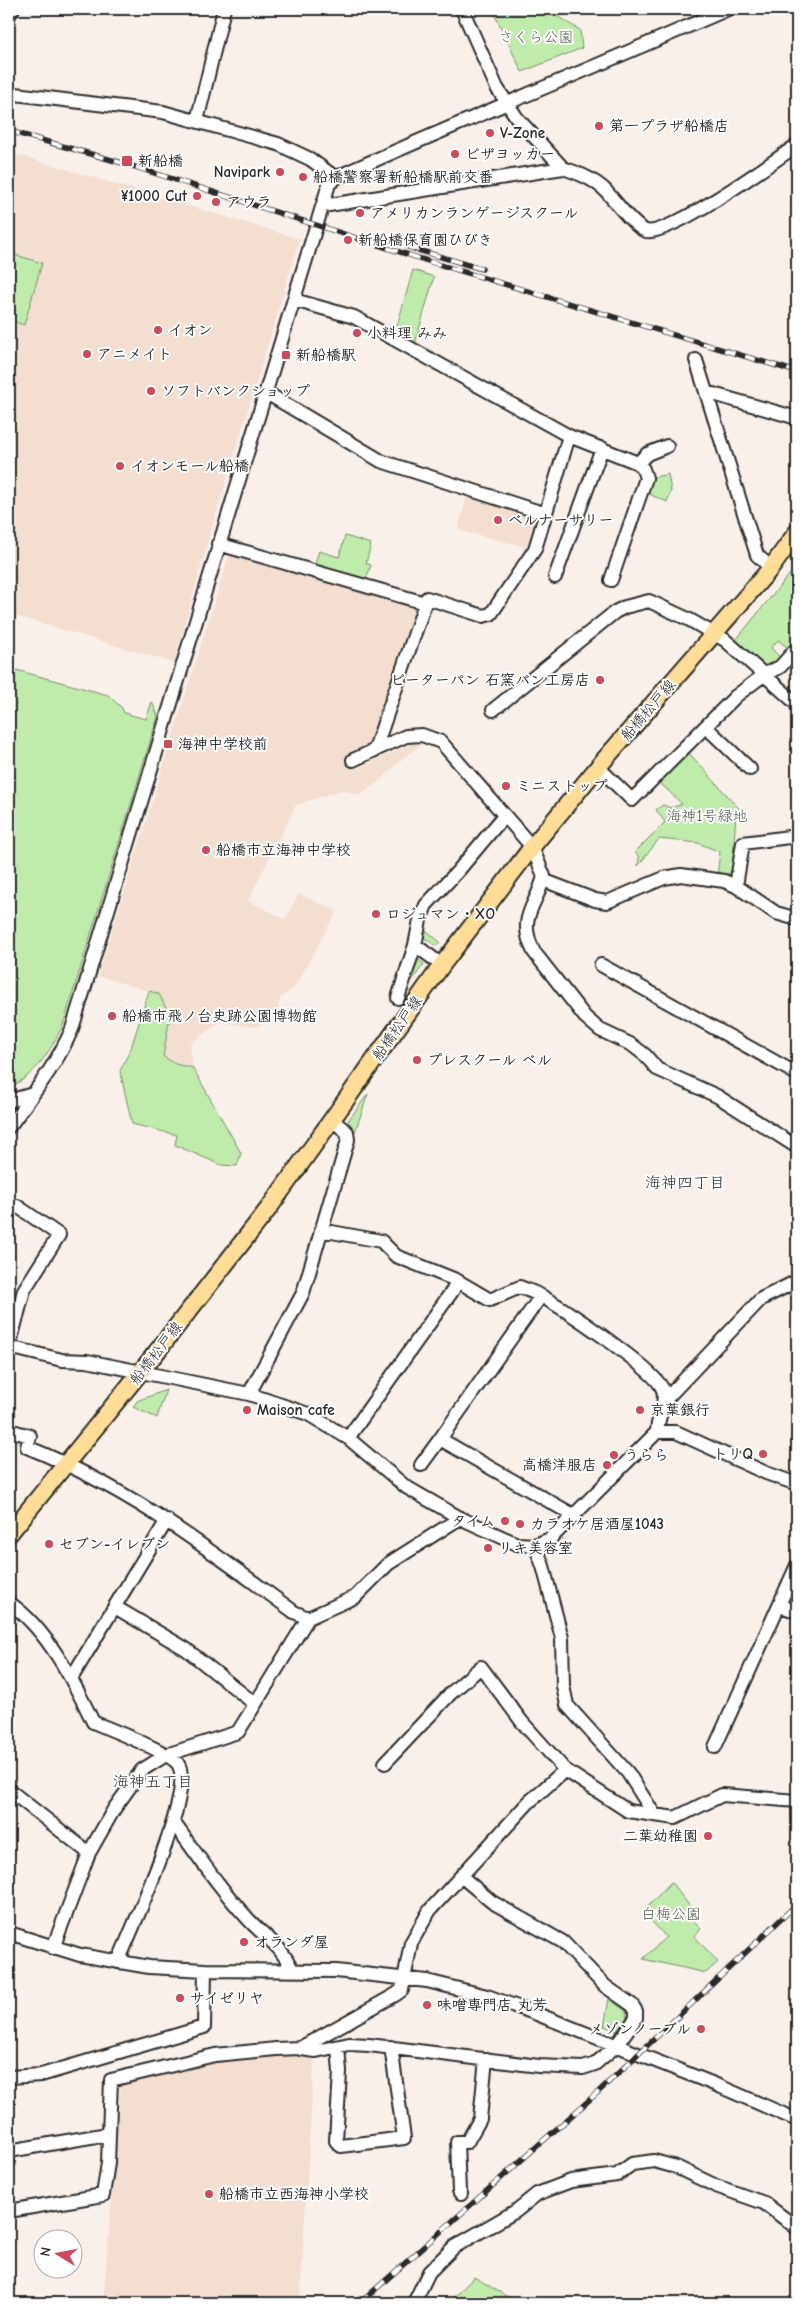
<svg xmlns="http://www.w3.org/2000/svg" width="806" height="2312" font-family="'Comic Neue','Klee One',sans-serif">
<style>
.built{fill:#f3ded0}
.green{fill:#bfecaa;stroke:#758c6a}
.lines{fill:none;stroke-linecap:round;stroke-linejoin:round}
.minor-casing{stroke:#2b2b2b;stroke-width:16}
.major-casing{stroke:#2b2b2b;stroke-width:20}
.minor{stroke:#fff;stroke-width:12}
.major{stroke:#ffdd96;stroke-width:16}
.rail-casing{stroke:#2b2b2b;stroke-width:5.5}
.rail{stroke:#fff;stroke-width:4;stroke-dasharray:11;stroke-linecap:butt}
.poi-dot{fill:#d1495b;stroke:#fff;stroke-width:2}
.labels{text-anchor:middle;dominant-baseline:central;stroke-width:4;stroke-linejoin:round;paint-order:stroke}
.park-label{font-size:15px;fill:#505b4b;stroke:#fff}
.poi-label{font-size:15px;font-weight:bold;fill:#2b2b2b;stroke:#fff;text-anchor:start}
.street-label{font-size:15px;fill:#2b2b2b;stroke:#fff}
.neighbourhood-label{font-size:16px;fill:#2b2b2b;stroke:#fff}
</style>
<rect width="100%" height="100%" fill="#faf0ea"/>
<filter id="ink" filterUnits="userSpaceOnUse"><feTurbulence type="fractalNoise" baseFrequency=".02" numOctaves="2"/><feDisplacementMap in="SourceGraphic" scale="10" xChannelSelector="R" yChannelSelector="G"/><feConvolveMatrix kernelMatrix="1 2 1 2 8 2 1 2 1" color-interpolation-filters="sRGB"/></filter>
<g filter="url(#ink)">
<path class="built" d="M 9,152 L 300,239 L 208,541 L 174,663 L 9,614 Z
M 467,495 L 531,515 L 537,526 L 530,548 L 458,530 Z
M 230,552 L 415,605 L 418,613 L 374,734 L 364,750 L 351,757 L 357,769 L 419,740 L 426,741 L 403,758 L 382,779 L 360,795 L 342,790 L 296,805 L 248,901 L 285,919 L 299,894 L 337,911 L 294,988 L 280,998 L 277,1015 L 256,1027 L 220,1022 L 190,1044 L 193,1068 L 175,1064 L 163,1056 L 170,1016 L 159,994 L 98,976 Z
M 297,2053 L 314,2060 L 300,2303 L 103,2303 L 121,2085 L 215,2063 Z"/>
<path class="green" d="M 492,9 L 553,9 L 550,12 L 580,30 L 582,48 L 522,72 Z
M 9,253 L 42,263 L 24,325 L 9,320 Z
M 413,270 L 434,277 L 415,344 L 395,333 Z
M 668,474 L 671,491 L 667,502 L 649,494 L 651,478 Z
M 345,536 L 371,544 L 366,563 L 371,565 L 365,582 L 314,567 L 319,551 L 339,557 Z
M 797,565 L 797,638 L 788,648 L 778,640 L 771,648 L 780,657 L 772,665 L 764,667 L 736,640 Z
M 9,668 L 108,695 L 122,708 L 124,713 L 146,719 L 152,702 L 158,716 L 63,1025 C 50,1051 36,1075 9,1088 Z
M 689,753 L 743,813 L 736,814 L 732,871 L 723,877 L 717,877 L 720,852 L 698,843 L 659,839 L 638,866 L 639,857 L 635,852 L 665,822 L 656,810 L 663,805 L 671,808 L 682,804 L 659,782 Z
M 427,931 L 440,942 L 436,946 L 423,937 Z
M 415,957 L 424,964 L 406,989 Z
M 149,991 L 159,994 L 170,1016 L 163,1056 L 175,1064 L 193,1068 L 241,1153 L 237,1166 L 221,1165 L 175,1145 L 177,1135 L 132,1124 L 120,1071 L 131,1048 Z
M 368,1094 L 355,1132 L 348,1121 Z
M 166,1390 L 157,1418 L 133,1407 L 137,1401 Z
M 671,1882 L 698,1917 L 693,1921 L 701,1929 L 694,1936 L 718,1962 L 706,1973 L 643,1959 L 666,1937 L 643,1912 Z
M 609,1999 L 626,2011 L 627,2017 L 619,2032 L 604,2026 Z
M 474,2277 L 518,2303 L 449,2303 Z"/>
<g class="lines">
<defs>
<path id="minor" d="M 462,9 L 497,88 L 517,118 L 563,168
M 9,15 L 13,9
M 9,96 L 15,94 L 163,112 L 278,144 L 310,159 L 336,178
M 197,121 L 224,9
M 323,206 L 563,168 C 578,173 594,179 606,191 C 615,201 634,227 646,231 C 667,238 776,160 797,145
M 294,300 L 354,317 L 569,436 L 535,549 L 491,614 L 483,616 L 427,598 L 375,749
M 696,360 L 757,555 L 771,568
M 265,392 L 381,461 L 546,514
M 706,392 L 797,418
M 569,436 L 638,463 L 643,469 L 646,478 L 611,580
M 638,463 L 647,454 L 667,446
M 218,544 L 425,603
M 555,577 L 602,448
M 493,710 L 615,612 L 625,607 L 649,601 L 688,619 L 725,640 L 797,704
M 706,727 L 750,769
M 353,760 L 406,736 L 422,735 L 441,742 L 532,847 L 544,876 C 537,906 516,917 534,952 L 585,1017 L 600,1030 L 632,1045 L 645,1055 L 657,1069 L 717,1096 L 797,1147
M 598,767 L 632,800 L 736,696 L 765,674 L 780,667 L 797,648
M 543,880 L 595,900 L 607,902 L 664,878 L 681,875 L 724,881 L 736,886 L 776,913 L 797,919
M 736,886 L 743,843 L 797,836
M 442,965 L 415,945 L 420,920 L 426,905 L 458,871 L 504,816
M 601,965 L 797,1074
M 398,998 L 415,945
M 9,1101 L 33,1094
M 9,1127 C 32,1095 56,1066 72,1029 L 329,184 L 336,178 L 348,172 C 474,116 602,64 728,9
M 321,1230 L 381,1241 L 396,1256 L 456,1280 L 490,1300 L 520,1287 C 529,1291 540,1294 548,1300 C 569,1312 657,1371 663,1390 C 667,1404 657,1418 657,1432
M 541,1296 L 440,1439 L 575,1516
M 9,1347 L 62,1360 L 87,1361 L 249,1394 L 308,1414 L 348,1438 L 406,1487 L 460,1518 L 517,1544 L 535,1545 L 550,1539 L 657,1432 L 676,1432 L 766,1473 L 797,1484
M 9,1347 L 24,1290 L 59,1235 L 17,1206
M 249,1394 L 303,1293 L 348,1140 L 347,1132 L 332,1120
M 664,1401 L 761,1299 L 797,1281
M 9,1430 L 30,1436 L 27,1447 C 129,1488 207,1548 294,1612 L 308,1618
M 348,1438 L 453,1290 L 456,1280
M 421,1465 L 440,1439
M 535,1545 L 543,1566 L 562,1638 L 563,1686 L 567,1705 L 628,1773 L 654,1814
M 9,1603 C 46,1627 74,1682 93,1722 C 109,1729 170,1752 178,1764 C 196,1791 131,1930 118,1962
M 779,1605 L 797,1612
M 115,1607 L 186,1649 L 255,1704
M 72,1677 L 167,1520
M 715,1747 L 797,1565
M 385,1763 L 451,1693 L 481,1667 L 522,1722 L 565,1770 L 628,1811 L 675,1818 L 722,1795 L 797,1801
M 9,1790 L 89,1853
M 174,1823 C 198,1856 221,1890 250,1921 C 267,1939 282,1946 292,1970
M 9,1933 L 80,1955 L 149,1967 L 205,1970 L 336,1971 L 427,1981 L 487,1996 L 537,2014 L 719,2086 L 797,2120
M 53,1948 L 89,1853 L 114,1809 L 142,1770 L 166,1755 L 238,1732 L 308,1618 L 355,1597 L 388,1564 L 460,1518
M 338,2047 L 340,2072 L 336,2141 L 341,2146 L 404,2138 L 391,2047
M 301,2049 L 316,2051 L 349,2044 L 369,2045 L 539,2066 L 583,2068 L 595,2064 L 616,2046 L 636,2018 L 636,2011 L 632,2005 L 605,1986 L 563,1942 L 492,1902 L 462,1877
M 9,2077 L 41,2075 L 204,2027 L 205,1970
M 9,2151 L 108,2134
M 461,2194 L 459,2191 L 457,2142 L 467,2142 L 480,2119 L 486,2059
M 9,2211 L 103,2195 L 108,2163 L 111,2080 L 215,2055 L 276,2049 L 300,2048 L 395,1995 L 402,1990 L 411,1943 L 430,1910 L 528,1803 L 565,1770
M 414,2303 L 429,2272 L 454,2247 L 516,2211 L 537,2194 L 571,2181 L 617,2175 L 632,2164 L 654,2161 L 676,2167 L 716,2186 L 764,2203 L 797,2228"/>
<path id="major" d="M 9,1534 L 155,1354 L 269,1208 L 442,965 L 532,847 L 598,767 L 771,568 L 797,532"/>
</defs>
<use href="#minor" class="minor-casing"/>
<use href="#major" class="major-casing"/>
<use href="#minor" class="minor"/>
<use href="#major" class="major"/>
<defs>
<path id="rail" d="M 9,131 L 126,164 L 431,262 L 797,372
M 408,247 L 482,269
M 360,2303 L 596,2094 L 797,1904"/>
</defs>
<use href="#rail" class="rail-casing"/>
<use href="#rail" class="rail"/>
</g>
</g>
<g class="poi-dot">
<circle cx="599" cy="126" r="5"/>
<circle cx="490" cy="133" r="5"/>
<circle cx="455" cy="154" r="5"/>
<rect x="121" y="155" width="12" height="12" rx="2.5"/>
<circle cx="280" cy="172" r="5"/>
<circle cx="303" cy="177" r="5"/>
<circle cx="197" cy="196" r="5"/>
<circle cx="216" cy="202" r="5"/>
<circle cx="360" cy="213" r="5"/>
<circle cx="348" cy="240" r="5"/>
<circle cx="158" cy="330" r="5"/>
<circle cx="357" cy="333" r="5"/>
<circle cx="87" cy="354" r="5"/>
<rect x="281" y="350" width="10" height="10" rx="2.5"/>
<circle cx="151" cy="391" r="5"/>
<circle cx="120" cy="466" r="5"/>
<circle cx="498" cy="520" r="5"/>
<circle cx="600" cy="680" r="5"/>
<rect x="163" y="739" width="10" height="10" rx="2.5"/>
<circle cx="506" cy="786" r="5"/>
<circle cx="206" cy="850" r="5"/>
<circle cx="376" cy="914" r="5"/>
<circle cx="112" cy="1016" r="5"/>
<circle cx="417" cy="1060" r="5"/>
<circle cx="247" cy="1410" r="5"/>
<circle cx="640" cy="1410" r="5"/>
<circle cx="763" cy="1454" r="5"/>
<circle cx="614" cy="1455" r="5"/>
<circle cx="607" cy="1465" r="5"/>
<circle cx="505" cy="1521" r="5"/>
<circle cx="520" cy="1524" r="5"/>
<circle cx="49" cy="1544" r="5"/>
<circle cx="488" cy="1548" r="5"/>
<circle cx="708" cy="1836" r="5"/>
<circle cx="244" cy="1942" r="5"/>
<circle cx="180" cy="1998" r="5"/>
<circle cx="427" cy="2005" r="5"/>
<circle cx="701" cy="2029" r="5"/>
<circle cx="209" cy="2194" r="5"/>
</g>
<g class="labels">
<g class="park-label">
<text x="536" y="37">さくら公園</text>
<text x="707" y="816">海神1号緑地</text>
<text x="671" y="1914">白梅公園</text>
</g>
<g class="poi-label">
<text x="609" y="126">第一プラザ船橋店</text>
<text x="500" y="133">V-Zone</text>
<text x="465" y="154">ピザヨッカー</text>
<text x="138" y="161">新船橋</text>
<text x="270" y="172" text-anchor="end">Navipark</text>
<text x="313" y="177">船橋警察署新船橋駅前交番</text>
<text x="187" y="196" text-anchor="end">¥1000 Cut</text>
<text x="226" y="202">アウラ</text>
<text x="370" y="213">アメリカンランゲージスクール</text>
<text x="358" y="240">新船橋保育園ひびき</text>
<text x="168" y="330">イオン</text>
<text x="367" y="333">小料理 みみ</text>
<text x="97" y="354">アニメイト</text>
<text x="296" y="355">新船橋駅</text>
<text x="161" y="391">ソフトバンクショップ</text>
<text x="130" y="466">イオンモール船橋</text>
<text x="508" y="520">ベルナーサリー</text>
<text x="590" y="680" text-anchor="end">ピーターパン 石窯パン工房店</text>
<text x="178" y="744">海神中学校前</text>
<text x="516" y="786">ミニストップ</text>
<text x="216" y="850">船橋市立海神中学校</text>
<text x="386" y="914">ロジュマン・XO</text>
<text x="122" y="1016">船橋市飛ノ台史跡公園博物館</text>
<text x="427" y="1060">プレスクール ベル</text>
<text x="257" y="1410">Maison cafe</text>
<text x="650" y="1410">京葉銀行</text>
<text x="753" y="1454" text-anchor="end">トリQ</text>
<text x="624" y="1455">うらら</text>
<text x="597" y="1465" text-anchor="end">高橋洋服店</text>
<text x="495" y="1521" text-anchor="end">タイム</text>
<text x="530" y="1524">カラオケ居酒屋1043</text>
<text x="59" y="1544">セブン-イレブン</text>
<text x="498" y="1548">リキ美容室</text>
<text x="698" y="1836" text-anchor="end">二葉幼稚園</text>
<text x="254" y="1942">オランダ屋</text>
<text x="190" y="1998">サイゼリヤ</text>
<text x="437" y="2005">味噌専門店 丸芳</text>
<text x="691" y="2029" text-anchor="end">メゾンノーブル</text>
<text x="219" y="2194">船橋市立西海神小学校</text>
</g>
<g class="street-label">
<text transform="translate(648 710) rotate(-49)">船橋松戸線</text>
<text transform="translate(397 1028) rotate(-55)">船橋松戸線</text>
<text transform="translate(156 1353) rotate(-52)">船橋松戸線</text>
</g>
<g class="neighbourhood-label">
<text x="685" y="1183">海神四丁目</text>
<text x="153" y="1782">海神五丁目</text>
</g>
</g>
<rect width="806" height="2312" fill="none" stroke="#fff" stroke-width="30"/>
<rect x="15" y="15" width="776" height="2282" fill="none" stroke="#2b2b2b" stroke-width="2" filter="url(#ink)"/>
<g transform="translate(58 2254) rotate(280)"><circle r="24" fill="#ffffff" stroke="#aaaaaa"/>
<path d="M0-4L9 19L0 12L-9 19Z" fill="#d1495b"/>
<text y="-8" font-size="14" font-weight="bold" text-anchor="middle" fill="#2b2b2b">N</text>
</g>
</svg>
